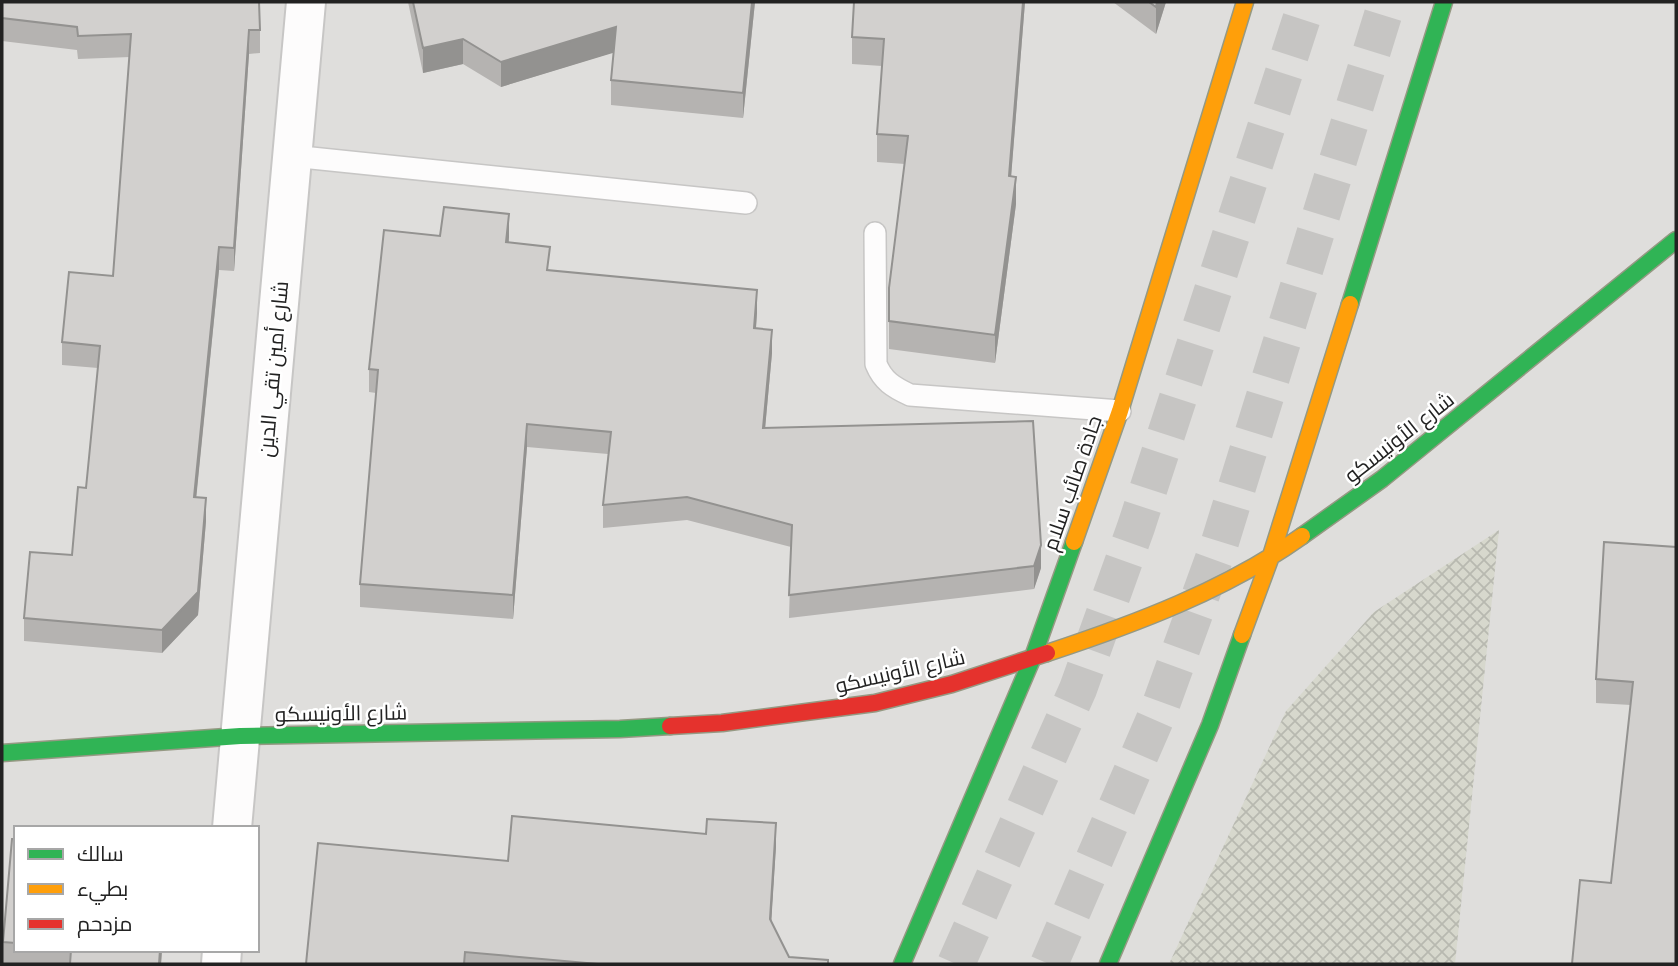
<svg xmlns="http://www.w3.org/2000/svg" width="1678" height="966" font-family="Figtree,Cairo,sans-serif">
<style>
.residential{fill:#dfdedc;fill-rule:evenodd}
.construction{fill:url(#construction-cross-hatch)}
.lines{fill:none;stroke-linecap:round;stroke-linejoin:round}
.highway-tunnel{stroke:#c6c5c3;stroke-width:38;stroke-dasharray:38 19;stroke-linecap:butt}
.lane-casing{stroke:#c7c6c5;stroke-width:24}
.street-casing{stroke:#c7c6c5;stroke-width:42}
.fast-casing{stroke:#959983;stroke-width:19}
.slow-casing{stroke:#959983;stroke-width:19}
.jam-casing{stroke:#959983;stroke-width:19}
.lane{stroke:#fdfcfc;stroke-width:21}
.street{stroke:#fdfcfc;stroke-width:38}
.fast{stroke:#30b455;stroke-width:16}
.slow{stroke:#ff9f0a;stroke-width:16}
.jam{stroke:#e5322d;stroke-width:16}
.wall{fill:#b5b3b1}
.shaded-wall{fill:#939290}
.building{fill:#d2d0ce;stroke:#939290;stroke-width:2}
.labels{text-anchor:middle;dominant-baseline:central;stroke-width:5;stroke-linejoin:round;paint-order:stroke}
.street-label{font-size:21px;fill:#222;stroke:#fff}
</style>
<defs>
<pattern id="construction-cross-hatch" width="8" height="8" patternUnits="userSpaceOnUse" patternTransform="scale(1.75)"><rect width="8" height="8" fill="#d7d8cd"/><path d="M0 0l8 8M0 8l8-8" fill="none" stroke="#b8b9b0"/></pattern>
</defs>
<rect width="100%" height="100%" fill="#efeeeb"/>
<path class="residential" d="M 2,2 L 1676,2 L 1676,964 L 2,964 ZM 16,828 L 257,828 L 257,950 L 16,950 Z"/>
<path class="construction" d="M 1499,530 L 1455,964 L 1169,964 L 1286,711 L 1374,612 Z"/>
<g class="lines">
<path class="highway-tunnel" d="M 956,964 L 1078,689 L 1136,527 L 1307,2
M 1049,964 L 1159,710 L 1220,542 L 1387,2"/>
<defs>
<path id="lane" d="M 292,156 L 746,203
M 875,233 L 876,364 C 883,381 893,387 910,395 L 1120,411"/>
<path id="street" d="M 232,828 L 306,2
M 221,964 L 222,950"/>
<path id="fast" d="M 1350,304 L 1444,2
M 1302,536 L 1382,479 L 1676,240
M 2,753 L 240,736 L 620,729 L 670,726
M 902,964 L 1033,657 L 1074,542
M 1108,964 L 1210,725 L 1242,635"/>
<path id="slow" d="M 1074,542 L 1120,411 L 1245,2
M 1242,635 L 1270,559 L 1350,304
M 1047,653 C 1135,624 1226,590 1302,536"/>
<path id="jam" d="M 670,726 L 722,723 L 875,703 L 952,684 L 1047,653"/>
</defs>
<use href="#lane" class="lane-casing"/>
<use href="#street" class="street-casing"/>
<use href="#fast" class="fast-casing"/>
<use href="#slow" class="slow-casing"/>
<use href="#jam" class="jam-casing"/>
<use href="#lane" class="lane"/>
<use href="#street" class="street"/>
<use href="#fast" class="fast"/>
<use href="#slow" class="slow"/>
<use href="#jam" class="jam"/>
</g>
<path class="wall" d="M 2,2 L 260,30 L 260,53 L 249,54 L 234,271 L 219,270 L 196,497 L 206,521 L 198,615 L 162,653 L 24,641 L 24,618 L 72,555 L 86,488 L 98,368 L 62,365 L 62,342 L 113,276 L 130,57 L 78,59 L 77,50 L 2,41 Z
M 408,2 L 755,2 L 743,118 L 611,105 L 611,80 L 614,52 L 501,87 L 463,64 L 423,73 Z
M 854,2 L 1025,2 L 1011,176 L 1016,204 L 995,363 L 889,349 L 889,288 L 905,164 L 877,162 L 877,134 L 882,66 L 852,64 L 852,37 Z
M 1113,2 L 1166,2 L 1156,34 Z
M 440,236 L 509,237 L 509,243 L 550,270 L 757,313 L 756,329 L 772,353 L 765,428 L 1041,568 L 1034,589 L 789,618 L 791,547 L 687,520 L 603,528 L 603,505 L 608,454 L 527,447 L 513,619 L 360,607 L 360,584 L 376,393 L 369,392 L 369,369 Z
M 1676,547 L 1611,883 L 1631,705 L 1596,703 L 1596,679 Z
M 16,839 L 16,950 L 162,950 L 161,964 L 3,964 L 3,942 Z
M 776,846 L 771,922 L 789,957 L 828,964 L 306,964 L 508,861 Z"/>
<path class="shaded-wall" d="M 752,2 L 755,2 L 743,118 L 743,93 Z
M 1023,2 L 1025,2 L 1009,203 L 1009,176 Z
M 1157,2 L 1166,2 L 1156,34 L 1156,7 Z
M 616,27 L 616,52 L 501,87 L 501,62 Z
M 249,30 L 249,54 L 234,271 L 234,248 Z
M 463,39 L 463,64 L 423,73 L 423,48 Z
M 1016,177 L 1016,204 L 995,363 L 995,335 Z
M 509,214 L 509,237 L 506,265 L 506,242 Z
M 219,247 L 219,270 L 194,520 L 194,497 Z
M 757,290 L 757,313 L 754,352 L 754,328 Z
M 772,330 L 772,353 L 763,451 L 763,428 Z
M 527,424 L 527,447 L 513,619 L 513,595 Z
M 206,498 L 206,521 L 198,615 L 162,653 L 162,630 Z
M 1041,545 L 1041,568 L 1034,589 L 1034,566 Z
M 776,823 L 776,846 L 770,942 L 770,919 Z
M 160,950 L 162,950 L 161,964 L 159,964 Z"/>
<path class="building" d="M 2,2 L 259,2 L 260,30 L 249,30 L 234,248 L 219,247 L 194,497 L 206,498 L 198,592 L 162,630 L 24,618 L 30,552 L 72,555 L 78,487 L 86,488 L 100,346 L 62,342 L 69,272 L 113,276 L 131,34 L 78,36 L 77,27 L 2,18 Z
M 413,2 L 752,2 L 743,93 L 611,80 L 616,27 L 501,62 L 463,39 L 423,48 Z
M 854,2 L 1023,2 L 1009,176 L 1016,177 L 995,335 L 889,321 L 889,288 L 908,136 L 877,134 L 884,39 L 852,37 Z
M 1149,2 L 1157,2 L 1156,7 Z
M 444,207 L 509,214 L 506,242 L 550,247 L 547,270 L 757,290 L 754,328 L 772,330 L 763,428 L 1033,421 L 1041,545 L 1034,566 L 789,595 L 792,525 L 687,497 L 603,505 L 611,432 L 527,424 L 513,595 L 360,584 L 378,370 L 369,369 L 384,230 L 440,236 Z
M 1604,542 L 1676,547 L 1676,964 L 1572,964 L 1580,880 L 1611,883 L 1633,682 L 1596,679 Z
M 512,816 L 706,834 L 707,819 L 776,823 L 770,919 L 789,957 L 828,960 L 828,964 L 598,964 L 465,952 L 464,964 L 306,964 L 318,843 L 508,861 Z
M 12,839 L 16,839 L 16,943 L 3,942 Z
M 71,950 L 160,950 L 159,964 L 70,964 Z"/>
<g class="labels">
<g class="street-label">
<text transform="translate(273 369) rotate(-85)">شارع أمين تقي الدين</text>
<text transform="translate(1399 437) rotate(-38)">شارع الأونيسكو</text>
<text transform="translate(1072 483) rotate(-71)">جادة صائب سلام</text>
<text transform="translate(900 671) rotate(-13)">شارع الأونيسكو</text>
<text transform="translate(341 713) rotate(-1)">شارع الأونيسكو</text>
</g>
</g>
<rect width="1678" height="966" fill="none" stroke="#222222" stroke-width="7"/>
<rect x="14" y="826" width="245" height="126" fill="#ffffff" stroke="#a7a7a7" stroke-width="2"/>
<rect x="28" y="849" width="35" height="10" fill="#30b455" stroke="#a7a7a7" stroke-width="2"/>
<text x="77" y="861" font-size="21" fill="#222222">سالك</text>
<rect x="28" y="884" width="35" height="10" fill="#ff9f0a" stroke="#a7a7a7" stroke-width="2"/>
<text x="77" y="896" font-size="21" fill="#222222">بطيء</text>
<rect x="28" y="919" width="35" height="10" fill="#e5322d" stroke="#a7a7a7" stroke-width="2"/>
<text x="77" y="931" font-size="21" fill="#222222">مزدحم</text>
</svg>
